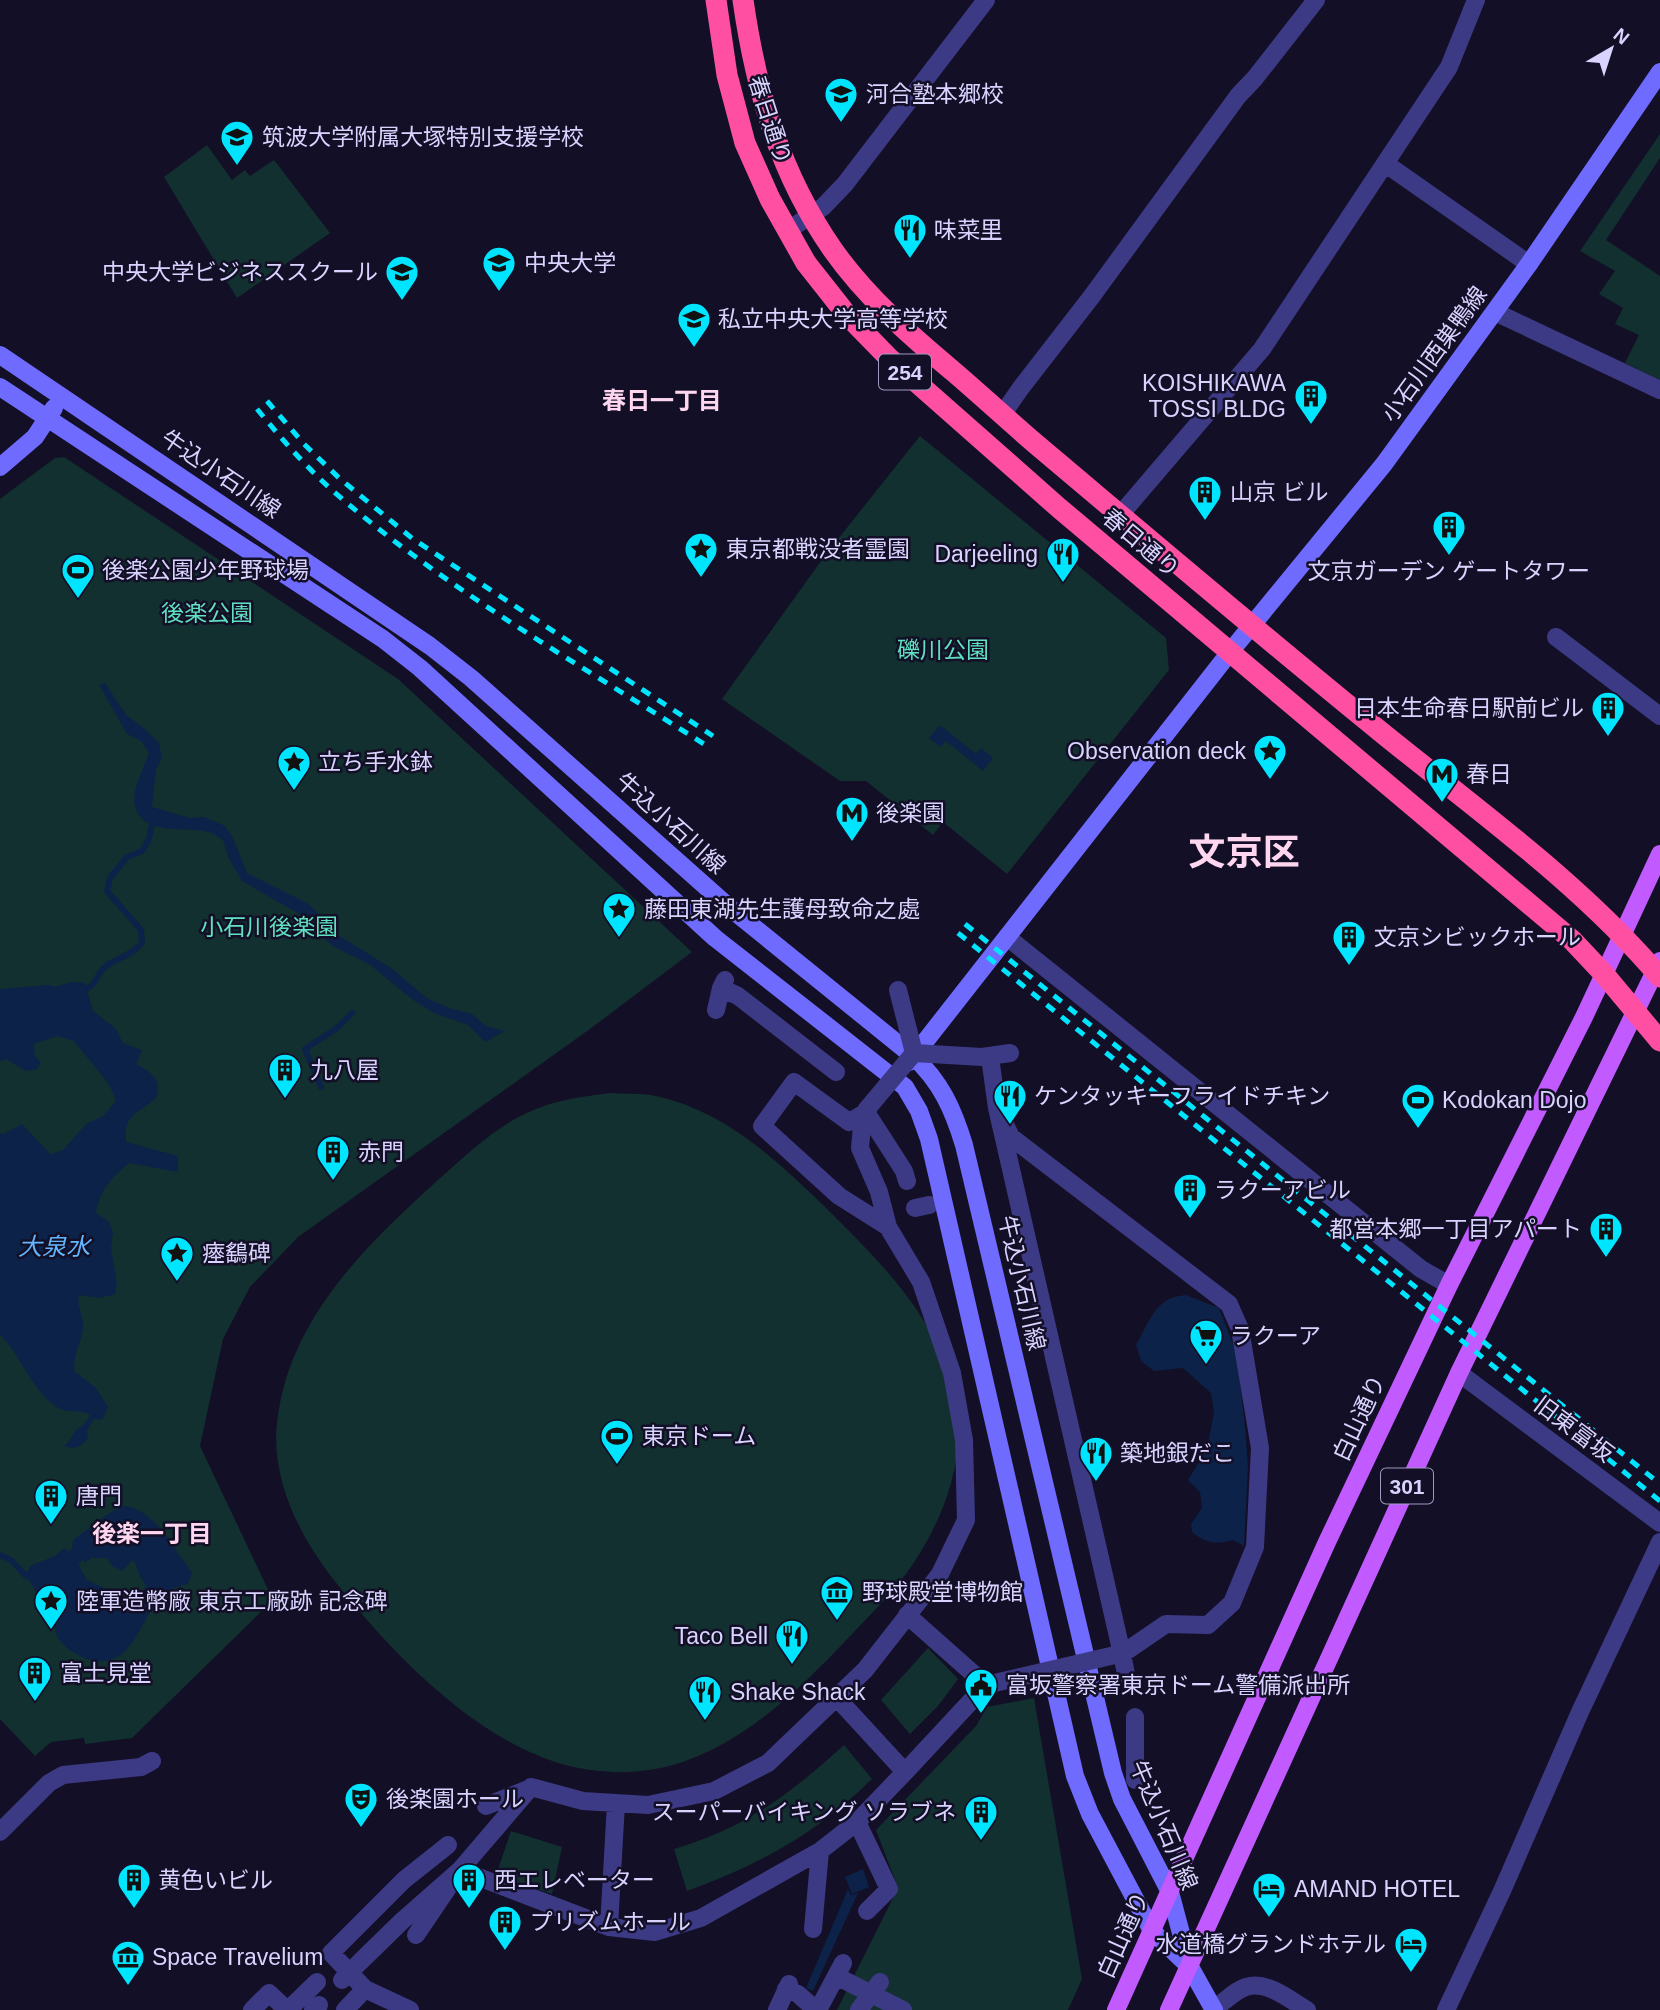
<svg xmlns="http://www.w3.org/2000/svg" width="1660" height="2010" font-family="Arial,'Noto Sans JP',sans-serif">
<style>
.green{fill:#12302f}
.water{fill:#0c2248;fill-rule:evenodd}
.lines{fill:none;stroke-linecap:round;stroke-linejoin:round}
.stream{stroke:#0c2248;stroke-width:6}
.street{stroke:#3d3a85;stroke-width:18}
.secondary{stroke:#6f6bff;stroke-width:18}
.primary{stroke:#c25bff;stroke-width:18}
.highway{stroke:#ff4fa3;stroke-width:21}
.rail{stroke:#00e5ff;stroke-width:5;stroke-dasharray:10 9;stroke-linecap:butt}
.street-bridge{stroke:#3d3a85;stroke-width:18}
.labels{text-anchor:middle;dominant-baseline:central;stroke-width:5;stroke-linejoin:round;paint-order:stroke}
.shield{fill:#130f26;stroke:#9e99be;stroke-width:2}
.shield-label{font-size:21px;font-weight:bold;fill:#d9d4ff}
.poi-label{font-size:23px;fill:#d9d4ff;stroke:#130f26;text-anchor:start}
.street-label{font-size:23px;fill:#d9d4ff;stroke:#130f26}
.park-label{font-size:23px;fill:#5fe0c0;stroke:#130f26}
.neighbourhood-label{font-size:24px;font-weight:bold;fill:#ffd6f0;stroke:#130f26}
.water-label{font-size:24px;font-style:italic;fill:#62b6ff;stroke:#130f26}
.town-label{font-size:37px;font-weight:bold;fill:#ffd6f0;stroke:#130f26}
</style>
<rect width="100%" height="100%" fill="#130f26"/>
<path class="green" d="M 1660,134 L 1660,158 L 1606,240 L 1660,276 L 1660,380 L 1625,363 L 1639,335 L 1615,324 L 1623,308 L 1599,294 L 1615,271 L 1580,251 Z
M 207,145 L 232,180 L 245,170 L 250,176 L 274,160 L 330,233 L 237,298 L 164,177 Z
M 920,436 L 1166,638 L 1169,670 L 1007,874 L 943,822 L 933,835 L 866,781 L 840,781 L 722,699 L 826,554 Z
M 64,457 L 398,679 L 692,952 L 590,1029 L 298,1237 L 250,1287 L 223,1339 L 200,1446 L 273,1600 L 132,1738 L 85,1744 L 84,1738 L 51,1742 L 35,1756 L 0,1719 L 0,499 L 55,458 Z
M 609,1093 C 623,1094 637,1093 651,1095 C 720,1108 774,1157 822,1204 C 859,1241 896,1276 924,1321 C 929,1330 935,1338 939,1348 C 944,1360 946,1375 949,1388 C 952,1397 956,1408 957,1418 C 963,1468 941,1522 913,1564 C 896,1589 873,1612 852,1634 C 804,1685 749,1740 680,1763 C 655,1771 625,1774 599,1771 C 494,1763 391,1654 330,1575 C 298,1533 271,1478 277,1423 C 288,1320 365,1246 438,1180 C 466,1155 495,1127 529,1112 C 554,1100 582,1097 609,1093 Z
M 928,1648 L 958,1679 L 938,1706 L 910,1734 L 881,1700 Z
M 1034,1698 L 1082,1979 L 1068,2010 L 837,2010 L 898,1888 L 876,1830 L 976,1726 L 987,1707 Z
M 844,1745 L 872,1779 C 819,1832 757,1866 687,1891 L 674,1849 C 746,1828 790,1794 844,1745 Z
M 511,1831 L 562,1847 L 552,1894 L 496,1875 Z"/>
<path class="water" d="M 105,683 L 126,715 L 146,730 L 159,743 L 162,758 L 156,769 L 152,807 L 190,818 L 204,817 L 225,826 L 233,838 L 247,873 L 307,903 L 319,914 L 330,930 L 391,968 L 427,998 L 449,1008 L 472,1014 L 486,1026 L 505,1031 L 485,1042 L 468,1025 L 434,1013 L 413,1000 L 369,964 L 334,947 L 313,929 L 308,919 L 242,881 L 228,857 L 223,840 C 218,837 213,833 208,832 C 186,826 143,837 135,806 C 131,790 144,768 149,753 L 141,741 L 127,734 L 99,685 Z
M 940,725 L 976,754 L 981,748 L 993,758 L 983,771 L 946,741 L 941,747 L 929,738 Z
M 72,982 L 85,983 L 93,1011 L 116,1029 L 123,1043 L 142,1050 L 136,1064 C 150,1072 163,1079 156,1098 C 138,1114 123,1114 126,1142 L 178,1156 L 178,1172 L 129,1163 C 111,1178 100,1190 96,1213 L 109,1222 L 113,1232 L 111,1248 L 117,1283 L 115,1294 L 100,1298 L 79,1295 C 76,1307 85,1318 83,1330 C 80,1345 73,1356 74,1371 L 96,1388 L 108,1407 L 102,1420 L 94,1419 L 87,1430 L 88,1439 C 80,1447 75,1450 64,1446 C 71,1441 73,1432 79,1428 C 86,1422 85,1424 90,1415 C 80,1408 69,1416 54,1405 C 30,1387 21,1355 0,1335 L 0,1133 L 4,1134 L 22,1124 L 51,1155 L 64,1149 L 86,1124 L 103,1116 L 116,1101 C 111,1081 87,1059 74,1041 L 58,1036 L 34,1044 L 35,1056 L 41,1063 L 37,1069 L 26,1071 L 6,1059 L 0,1061 L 0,989 L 49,985 L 54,987 Z
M 1186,1295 L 1219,1308 L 1237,1354 L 1245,1427 L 1248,1467 L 1244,1546 L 1233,1540 C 1217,1545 1205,1543 1192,1532 L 1191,1524 L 1202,1508 L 1200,1492 L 1188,1480 L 1207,1449 L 1214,1412 L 1211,1393 L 1183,1368 L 1154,1371 L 1141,1361 L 1136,1345 C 1150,1321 1155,1297 1186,1295 Z
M 125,1506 C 157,1511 173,1549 192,1572 L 189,1583 C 180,1587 167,1589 160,1597 C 138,1623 131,1675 84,1658 C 75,1654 64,1647 58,1638 C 56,1634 55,1628 53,1623 C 45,1607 36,1590 26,1576 L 30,1566 L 55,1556 L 64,1548 L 69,1552 L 72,1548 L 73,1540 C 89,1529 108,1511 125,1506 ZM 91,1558 L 107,1558 L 112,1566 L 122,1571 L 133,1560 C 139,1568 138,1577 146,1585 L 143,1592 L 138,1592 L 129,1606 L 118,1610 L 104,1588 L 87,1580 L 78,1564 L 83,1560 L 86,1563 Z
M 863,1869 L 869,1887 L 852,1894 L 845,1877 Z
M 848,1889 L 851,1895 L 858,1893 L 813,1991 L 806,1988 Z"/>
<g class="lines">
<path class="stream" d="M 88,988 C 97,983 96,976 103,969 C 113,958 128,959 142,943 L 141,930 L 107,891 L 110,878 L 127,857 L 142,851 L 149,839 L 152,824
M 321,1087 L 305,1049 L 337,1028 L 352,1013
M 0,1555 L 11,1560 L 26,1576"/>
<path class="street" d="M 1386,164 L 1529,264
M 787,231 L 823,207 L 845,184 L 986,0
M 1495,312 L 1660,390
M 1002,415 L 1020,389 L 1092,296 L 1238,96 L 1255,78 L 1316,0
M 1120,515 L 1262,349 L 1449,67 L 1476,0
M 1556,637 L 1660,716
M 1007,937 L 1421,1269 L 1449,1285
M 721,988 L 738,996 L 836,1072
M 716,1010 L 721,988 L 725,980
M 990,1057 L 997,1108 L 1122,1654 L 1166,1624 L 1208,1625 L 1232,1603 L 1255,1547 L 1260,1448 L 1240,1329 L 1229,1304 L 1011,1137 L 997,1108
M 867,1109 L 868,1115 L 904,1171 L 907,1181
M 863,1114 L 849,1122 L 794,1082 L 762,1126 L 839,1196 L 888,1227
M 915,1208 L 929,1205
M 1459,1373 L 1660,1523
M 1115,1655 L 1122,1654 L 1126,1674
M 836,1697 L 905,1772 L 986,1685 L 907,1615
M 1135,1717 L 1135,1780
M 486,1806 L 528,1789
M 857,1822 L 889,1889 L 867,1911
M 0,1832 L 49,1783 L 63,1775 L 141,1767 L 152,1761
M 609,1927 L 655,1932 L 701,1918 L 820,1851 L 857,1822 L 905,1772
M 813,1929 L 820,1851
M 416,1935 L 460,1870 L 531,1787 L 583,1801 L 648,1805 L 714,1791 L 768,1763 L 865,1670 L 940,1574 L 966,1520 L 964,1440 L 952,1373 L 921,1282 L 888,1227 L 879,1192 L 860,1148 L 863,1114
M 361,1961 L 402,1921 L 460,1870 L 609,1927 L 616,1803
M 836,1976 L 903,2010
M 786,1989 L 798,1994 L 816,2010
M 1214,2009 C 1223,2003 1235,1990 1246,1987 C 1267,1980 1290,2000 1307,2010
M 252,2010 L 269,1993 L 287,2010
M 288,2010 L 317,1982
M 313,2010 L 319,2005
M 345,2010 L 365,1989
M 410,2010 L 365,1989 L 331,1953 L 404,1880 L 448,1845
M 777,2010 L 789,1984
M 818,2010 L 843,1963
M 1446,2010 L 1502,1891 L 1580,1712 L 1660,1542"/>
<path class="secondary" d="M 0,355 L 430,646 L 471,678 L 730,908 L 913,1056 C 941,1082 953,1109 964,1145 L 1113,1773 L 1122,1799 L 1170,1892 L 1190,1967 L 1214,2010
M 0,387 L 383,639 L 420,668 L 715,938 L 905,1087 L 919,1111 L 929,1139 L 1075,1776 L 1090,1814 L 1152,1931 L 1190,1967
M 0,467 L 35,437 L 54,408
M 909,1062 L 1230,652 L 1384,464 L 1529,264 L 1660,72"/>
<path class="primary" d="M 1116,2010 L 1327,1542 L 1449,1285 L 1584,1017 L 1660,854
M 1169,2010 L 1459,1373 L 1660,961"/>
<path class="highway" d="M 716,0 L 727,75 L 745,143 L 770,199 L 806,263 L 847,315 L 889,358 L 1059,508 L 1572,940 L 1604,974 L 1660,1041
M 743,0 C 756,91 780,174 833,250 C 866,297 911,336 954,372 C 982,396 1009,421 1037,445 C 1151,541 1265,638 1381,732 C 1477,810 1580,883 1660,977"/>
<path class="rail" d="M 267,401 L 304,444 L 339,478 L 413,539 L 713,736
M 257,409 C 281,438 305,466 333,491 C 446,590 581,665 707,746
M 965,924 L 1660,1484
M 958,933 L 1660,1501"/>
<path class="street-bridge" d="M 914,1053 L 982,1057 L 1010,1053
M 867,1109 L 914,1053 L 898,990
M 986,1685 L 1115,1655
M 342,1980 L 361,1961
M 859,2010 L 880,1982"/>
</g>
<defs>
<symbol id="school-pin" viewBox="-11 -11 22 30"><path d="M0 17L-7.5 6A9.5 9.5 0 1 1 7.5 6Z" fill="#00e5ff" stroke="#130f26"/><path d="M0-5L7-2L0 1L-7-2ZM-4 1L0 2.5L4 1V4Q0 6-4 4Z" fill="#111"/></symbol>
<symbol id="restaurant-pin" viewBox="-11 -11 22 30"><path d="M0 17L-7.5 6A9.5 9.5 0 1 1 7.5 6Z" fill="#00e5ff" stroke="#130f26"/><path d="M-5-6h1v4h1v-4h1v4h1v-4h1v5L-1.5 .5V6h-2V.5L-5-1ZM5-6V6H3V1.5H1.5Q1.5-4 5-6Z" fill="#111"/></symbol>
<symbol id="university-pin" viewBox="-11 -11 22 30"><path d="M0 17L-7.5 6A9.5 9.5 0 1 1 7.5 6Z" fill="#00e5ff" stroke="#130f26"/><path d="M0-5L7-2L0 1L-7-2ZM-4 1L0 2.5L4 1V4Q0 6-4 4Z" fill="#111"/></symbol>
<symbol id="building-pin" viewBox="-11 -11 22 30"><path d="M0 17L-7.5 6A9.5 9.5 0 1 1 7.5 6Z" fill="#00e5ff" stroke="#130f26"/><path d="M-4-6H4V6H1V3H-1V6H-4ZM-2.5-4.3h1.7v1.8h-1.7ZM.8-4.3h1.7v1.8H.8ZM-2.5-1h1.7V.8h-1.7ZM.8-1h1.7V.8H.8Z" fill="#111"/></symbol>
<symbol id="sight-pin" viewBox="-11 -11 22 30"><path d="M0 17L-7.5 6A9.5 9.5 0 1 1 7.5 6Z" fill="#00e5ff" stroke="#130f26"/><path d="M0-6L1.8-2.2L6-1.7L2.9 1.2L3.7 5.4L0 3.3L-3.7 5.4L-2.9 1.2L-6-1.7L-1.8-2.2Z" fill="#111"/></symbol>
<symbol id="stadium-pin" viewBox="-11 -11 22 30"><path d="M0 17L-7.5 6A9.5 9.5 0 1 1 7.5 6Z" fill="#00e5ff" stroke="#130f26"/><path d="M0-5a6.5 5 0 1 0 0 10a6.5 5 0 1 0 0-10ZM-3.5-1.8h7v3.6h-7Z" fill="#111"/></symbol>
<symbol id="metro-pin" viewBox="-11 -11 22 30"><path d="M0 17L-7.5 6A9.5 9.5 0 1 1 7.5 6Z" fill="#00e5ff" stroke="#130f26"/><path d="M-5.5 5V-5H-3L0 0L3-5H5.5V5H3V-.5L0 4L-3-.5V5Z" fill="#111"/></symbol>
<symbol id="supermarket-pin" viewBox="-11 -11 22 30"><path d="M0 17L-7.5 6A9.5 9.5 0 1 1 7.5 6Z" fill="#00e5ff" stroke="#130f26"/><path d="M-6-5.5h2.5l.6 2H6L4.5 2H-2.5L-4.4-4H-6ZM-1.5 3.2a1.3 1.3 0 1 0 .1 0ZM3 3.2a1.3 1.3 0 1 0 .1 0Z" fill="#111"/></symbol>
<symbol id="museum-pin" viewBox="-11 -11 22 30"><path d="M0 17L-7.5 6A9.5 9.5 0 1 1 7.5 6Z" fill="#00e5ff" stroke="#130f26"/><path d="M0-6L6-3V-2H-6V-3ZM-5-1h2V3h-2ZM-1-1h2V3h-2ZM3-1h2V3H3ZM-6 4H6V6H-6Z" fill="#111"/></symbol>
<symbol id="civic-pin" viewBox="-11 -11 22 30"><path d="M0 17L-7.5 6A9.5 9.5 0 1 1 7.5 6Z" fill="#00e5ff" stroke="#130f26"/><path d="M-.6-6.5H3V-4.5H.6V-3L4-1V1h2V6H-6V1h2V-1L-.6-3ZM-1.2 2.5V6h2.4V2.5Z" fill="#111"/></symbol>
<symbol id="theatre-pin" viewBox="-11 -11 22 30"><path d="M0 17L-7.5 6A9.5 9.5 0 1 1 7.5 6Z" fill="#00e5ff" stroke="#130f26"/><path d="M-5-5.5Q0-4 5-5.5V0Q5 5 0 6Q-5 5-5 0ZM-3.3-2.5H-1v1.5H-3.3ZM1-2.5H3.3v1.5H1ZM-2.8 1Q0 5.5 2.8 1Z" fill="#111"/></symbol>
<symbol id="hotel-pin" viewBox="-11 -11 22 30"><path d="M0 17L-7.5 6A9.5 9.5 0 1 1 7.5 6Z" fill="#00e5ff" stroke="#130f26"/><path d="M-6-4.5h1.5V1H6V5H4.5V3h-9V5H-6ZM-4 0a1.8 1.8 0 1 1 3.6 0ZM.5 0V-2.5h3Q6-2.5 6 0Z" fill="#111"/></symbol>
</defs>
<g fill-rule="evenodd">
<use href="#school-pin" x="822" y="75" width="38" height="52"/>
<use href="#school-pin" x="218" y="118" width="38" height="52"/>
<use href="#restaurant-pin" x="891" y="211" width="38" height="52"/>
<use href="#university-pin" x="480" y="244" width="38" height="52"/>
<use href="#university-pin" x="383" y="253" width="38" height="52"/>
<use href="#school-pin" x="675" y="300" width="38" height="52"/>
<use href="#building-pin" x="1292" y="377" width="38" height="52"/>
<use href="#building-pin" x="1186" y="473" width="38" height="52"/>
<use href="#building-pin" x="1430" y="508" width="38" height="52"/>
<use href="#sight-pin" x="682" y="530" width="38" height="52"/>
<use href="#restaurant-pin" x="1044" y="535" width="38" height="52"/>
<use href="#stadium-pin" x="59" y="551" width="38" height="52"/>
<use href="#building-pin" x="1589" y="689" width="38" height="52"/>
<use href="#sight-pin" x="1251" y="732" width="38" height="52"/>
<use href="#sight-pin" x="275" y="743" width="38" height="52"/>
<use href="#metro-pin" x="1423" y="755" width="38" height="52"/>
<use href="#metro-pin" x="833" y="794" width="38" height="52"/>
<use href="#sight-pin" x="600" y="890" width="38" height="52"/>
<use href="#building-pin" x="1330" y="918" width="38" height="52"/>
<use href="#building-pin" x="266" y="1051" width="38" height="52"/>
<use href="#restaurant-pin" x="991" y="1077" width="38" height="52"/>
<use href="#stadium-pin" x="1399" y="1081" width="38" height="52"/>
<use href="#building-pin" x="314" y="1133" width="38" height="52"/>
<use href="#building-pin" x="1171" y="1171" width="38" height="52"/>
<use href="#building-pin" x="1587" y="1210" width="38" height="52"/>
<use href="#sight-pin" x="158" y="1234" width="38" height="52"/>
<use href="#supermarket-pin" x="1187" y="1317" width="38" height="52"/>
<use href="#stadium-pin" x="598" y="1417" width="38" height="52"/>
<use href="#restaurant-pin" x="1077" y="1434" width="38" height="52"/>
<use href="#building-pin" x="32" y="1477" width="38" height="52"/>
<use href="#museum-pin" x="818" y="1573" width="38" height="52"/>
<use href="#sight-pin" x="32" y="1582" width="38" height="52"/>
<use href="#restaurant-pin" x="773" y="1617" width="38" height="52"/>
<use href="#building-pin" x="16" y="1654" width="38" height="52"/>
<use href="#civic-pin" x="962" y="1666" width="38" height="52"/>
<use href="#restaurant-pin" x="686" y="1673" width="38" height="52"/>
<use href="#theatre-pin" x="342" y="1780" width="38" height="52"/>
<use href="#building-pin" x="962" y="1793" width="38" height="52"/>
<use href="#building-pin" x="115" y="1861" width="38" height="52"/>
<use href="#building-pin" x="450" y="1861" width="38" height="52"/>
<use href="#hotel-pin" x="1250" y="1870" width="38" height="52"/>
<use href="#building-pin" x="486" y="1903" width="38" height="52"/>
<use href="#hotel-pin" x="1392" y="1925" width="38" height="52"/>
<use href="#museum-pin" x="109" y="1938" width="38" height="52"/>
</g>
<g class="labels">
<g class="shield">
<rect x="879" y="354.5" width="52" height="35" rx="5"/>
<rect x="1381" y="1468.5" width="52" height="35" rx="5"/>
</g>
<g class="shield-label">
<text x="905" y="372">254</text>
<text x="1407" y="1486">301</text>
</g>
<g class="poi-label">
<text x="866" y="94">河合塾本郷校</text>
<text x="262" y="137">筑波大学附属大塚特別支援学校</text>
<text x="934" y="230">味菜里</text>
<text x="524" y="263">中央大学</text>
<text x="378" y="272" text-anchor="end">中央大学ビジネススクール</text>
<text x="718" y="319">私立中央大学高等学校</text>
<text x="1286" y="383" text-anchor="end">KOISHIKAWA<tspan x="1286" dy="26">TOSSI BLDG</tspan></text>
<text x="1230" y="492">山京 ビル</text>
<text x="726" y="549">東京都戦没者霊園</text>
<text x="1038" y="554" text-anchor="end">Darjeeling</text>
<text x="102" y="570">後楽公園少年野球場</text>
<text x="1449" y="571" text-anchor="middle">文京ガーデン ゲートタワー</text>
<text x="1584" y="708" text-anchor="end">日本生命春日駅前ビル</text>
<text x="1246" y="751" text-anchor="end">Observation deck</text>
<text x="318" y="762">立ち手水鉢</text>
<text x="1466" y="774">春日</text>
<text x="876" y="813">後楽園</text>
<text x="644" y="909">藤田東湖先生護母致命之處</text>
<text x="1374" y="937">文京シビックホール</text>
<text x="310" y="1070">九八屋</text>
<text x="1034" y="1096">ケンタッキーフライドチキン</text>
<text x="1442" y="1100">Kodokan Dojo</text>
<text x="358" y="1152">赤門</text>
<text x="1214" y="1190">ラクーアビル</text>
<text x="1582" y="1229" text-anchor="end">都営本郷一丁目アパート</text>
<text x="202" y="1253">瘞鷂碑</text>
<text x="1230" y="1336">ラクーア</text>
<text x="642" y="1436">東京ドーム</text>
<text x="1120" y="1453">築地銀だこ</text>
<text x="76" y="1496">唐門</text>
<text x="862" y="1592">野球殿堂博物館</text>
<text x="76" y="1601">陸軍造幣廠 東京工廠跡 記念碑</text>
<text x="768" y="1636" text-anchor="end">Taco Bell</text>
<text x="60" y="1673">富士見堂</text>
<text x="1006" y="1685">富坂警察署東京ドーム警備派出所</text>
<text x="730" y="1692">Shake Shack</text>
<text x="386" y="1799">後楽園ホール</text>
<text x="956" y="1812" text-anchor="end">スーパーバイキング ソラブネ</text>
<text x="158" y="1880">黄色いビル</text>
<text x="494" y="1880">西エレベーター</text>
<text x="1294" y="1889">AMAND HOTEL</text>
<text x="530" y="1922">プリズムホール</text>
<text x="1386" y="1944" text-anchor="end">水道橋グランドホテル</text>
<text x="152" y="1957">Space Travelium</text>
</g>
<g class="street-label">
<text transform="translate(770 120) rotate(72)">春日通り</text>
<text transform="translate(1434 354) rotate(-54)">小石川西巣鴨線</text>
<text transform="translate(221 474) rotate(34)">牛込小石川線</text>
<text transform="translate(1141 543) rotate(40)">春日通り</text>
<text transform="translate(671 823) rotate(42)">牛込小石川線</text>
<text transform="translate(1022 1283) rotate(77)">牛込小石川線</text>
<text transform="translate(1359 1418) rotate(-65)">白山通り</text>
<text transform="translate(1574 1429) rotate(37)">旧東富坂</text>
<text transform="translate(1164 1825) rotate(67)">牛込小石川線</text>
<text transform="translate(1123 1935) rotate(-66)">白山通り</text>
</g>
<g class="park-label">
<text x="207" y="613">後楽公園</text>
<text x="943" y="650">礫川公園</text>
<text x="269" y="927">小石川後楽園</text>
</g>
<g class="neighbourhood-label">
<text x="662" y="400">春日一丁目</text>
<text x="152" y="1533">後楽一丁目</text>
</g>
<g class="water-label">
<text x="54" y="1246">大泉水</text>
</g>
<g class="town-label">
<text x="1244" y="852">文京区</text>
</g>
</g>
<g transform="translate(1611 49) rotate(39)" stroke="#130f26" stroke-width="5" paint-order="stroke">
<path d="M0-5L12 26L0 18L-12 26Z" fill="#d9d4ff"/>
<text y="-10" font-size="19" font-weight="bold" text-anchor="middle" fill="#d9d4ff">N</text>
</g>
</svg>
